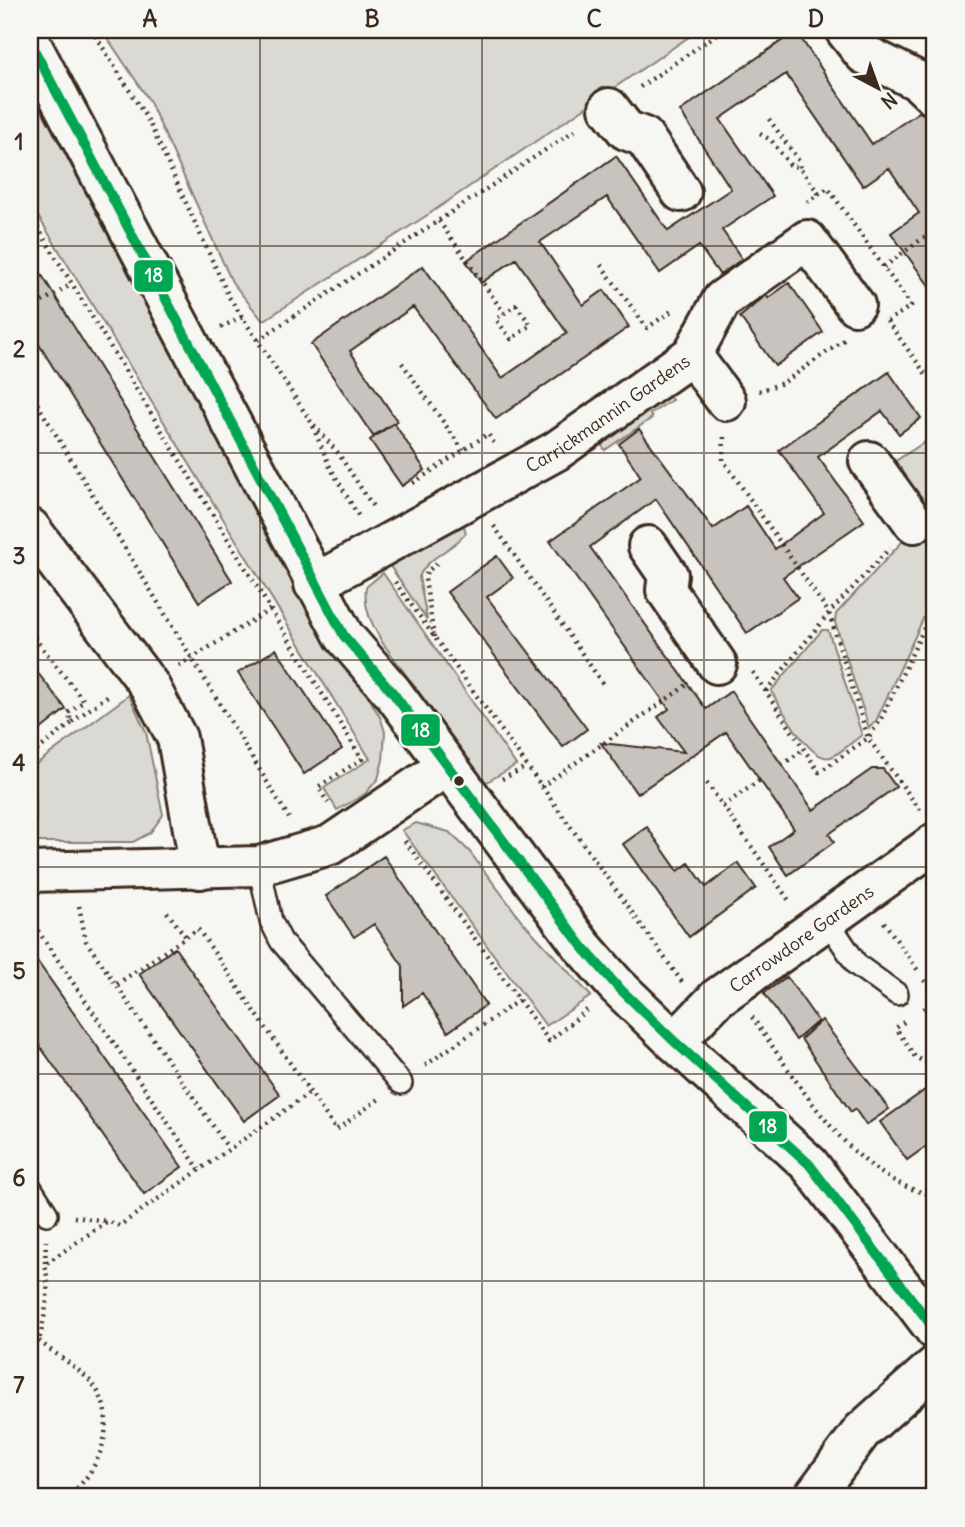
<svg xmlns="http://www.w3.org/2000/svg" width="965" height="1527" font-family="Delius,sans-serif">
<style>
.green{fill:#dad9d3;stroke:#8a8278;stroke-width:2}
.building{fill:#c8c3be;stroke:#3b2a1e;stroke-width:2}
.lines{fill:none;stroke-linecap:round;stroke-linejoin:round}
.lane-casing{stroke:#3b2a1e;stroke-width:26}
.street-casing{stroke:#3b2a1e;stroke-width:44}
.path{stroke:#3b2a1e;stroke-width:4.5;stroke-dasharray:2 5;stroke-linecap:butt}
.lane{stroke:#f6f6f2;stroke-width:21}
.street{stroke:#f6f6f2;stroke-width:38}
.bus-1-casing{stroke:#f6f6f2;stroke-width:16}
.bus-1{stroke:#00a651;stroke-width:10}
.grid{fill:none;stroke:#3b2a1e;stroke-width:2;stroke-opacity:0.55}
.bus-dot{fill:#3b2a1e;stroke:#f6f6f2;stroke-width:2.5}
.labels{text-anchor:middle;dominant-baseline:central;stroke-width:5;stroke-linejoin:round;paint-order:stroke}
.street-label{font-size:18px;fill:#3b2a1e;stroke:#f6f6f2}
.line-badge{stroke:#f6f6f2;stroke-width:2.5}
.badge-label{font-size:19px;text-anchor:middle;font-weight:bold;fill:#fff}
.neatline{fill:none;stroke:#3b2a1e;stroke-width:2.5}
.grid-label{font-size:23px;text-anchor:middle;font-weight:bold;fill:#3b2a1e}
</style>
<rect width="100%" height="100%" fill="#f6f6f2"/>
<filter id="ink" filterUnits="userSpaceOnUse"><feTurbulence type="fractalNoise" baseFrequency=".0143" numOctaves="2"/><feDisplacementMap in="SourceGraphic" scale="14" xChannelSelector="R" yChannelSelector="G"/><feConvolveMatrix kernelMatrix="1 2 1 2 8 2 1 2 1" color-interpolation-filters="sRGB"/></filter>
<g filter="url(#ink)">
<path class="green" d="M 102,30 L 699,30 L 429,214 L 263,321 L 232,282 L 149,100 Z
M 30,88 L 276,551 L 325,636 L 368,696 L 381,719 L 385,732 L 383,760 L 378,779 L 365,794 L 337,810 L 324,788 L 370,759 L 30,203 Z
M 667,393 L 672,400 L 650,414 L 652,418 L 605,450 L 598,439 Z
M 931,438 L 935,445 L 935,504 L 927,510 L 894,462 Z
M 935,514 L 935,593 L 876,721 L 869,728 L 835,622 L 836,614 L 910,533 Z
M 463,523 L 466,533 C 453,550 428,556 419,577 L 427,620 L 388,563 Z
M 383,573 L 516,765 L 485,783 L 382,642 C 372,624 363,609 366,587 Z
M 822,630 L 828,630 L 862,735 C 853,741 841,753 831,757 C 810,763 781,707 771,691 Z
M 129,695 L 146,732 L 163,815 L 150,833 L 133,842 L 36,842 L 36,800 L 31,768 Z
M 416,823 L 449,832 L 469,851 L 522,921 L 591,996 L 546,1026 L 402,830 Z"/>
<path class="building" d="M 796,31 L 872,144 L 919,112 L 935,118 L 935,294 L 891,233 L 919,213 L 889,168 L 863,186 L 786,74 L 720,119 L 773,196 L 722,230 L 742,259 L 720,275 L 699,246 L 660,273 L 607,197 L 540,242 L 583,305 L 604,290 L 629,327 L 496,419 L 413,307 L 350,351 L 397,421 L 373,436 L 311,344 L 423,266 L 502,378 L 567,333 L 516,259 L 481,283 L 466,261 L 616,156 L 668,231 L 731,189 L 680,111 Z
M 30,256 L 232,581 L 199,602 L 30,330 Z
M 789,283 L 823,332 L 775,366 L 740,317 L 766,295 L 768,298 Z
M 889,372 L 921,418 L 899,434 L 882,411 L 818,457 L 864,521 L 783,577 L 798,598 L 747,633 L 656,499 L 590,547 L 706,709 L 731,691 L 813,810 L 872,769 L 883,769 L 896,787 L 829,834 L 834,842 L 788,875 L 769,847 L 794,829 L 726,732 L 637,794 L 601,743 L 684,752 L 658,717 L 669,709 L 550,541 L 641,477 L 619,444 L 639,429 L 713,529 L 746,506 L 775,549 L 824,513 L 779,450 Z
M 394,423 L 425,470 L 402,486 L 370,440 Z
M 497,556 L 513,578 L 487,597 L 587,729 L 563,747 L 447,592 Z
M 276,649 L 342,749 L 304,774 L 238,673 Z
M 30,663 L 66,709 L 30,738 Z
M 647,827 L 678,871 L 689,863 L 706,887 L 738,863 L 756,888 L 689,937 L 623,844 Z
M 384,856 L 486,1005 L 448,1032 L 422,993 L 403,1006 L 403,966 L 374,924 L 354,937 L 326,896 Z
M 175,948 L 280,1095 L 244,1121 L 139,974 Z
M 30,951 L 182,1167 L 144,1194 L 30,1032 Z
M 787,977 L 818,1021 L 796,1040 L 764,993 Z
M 822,1020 L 889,1109 L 866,1125 L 855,1109 L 851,1112 L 801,1039 Z
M 925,1090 L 935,1105 L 935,1140 L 907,1160 L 880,1122 Z"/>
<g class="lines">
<defs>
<path id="lane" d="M 259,866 L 271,921 L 281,941 L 401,1083
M 827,920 L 857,965 L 897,994
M 30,1187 L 47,1214"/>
<g id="street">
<path d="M 845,30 L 864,54 L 918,81 L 935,97"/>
<path d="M 30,42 L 344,636 L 393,693 L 582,946 L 616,985 L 675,1042 L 809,1164 L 935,1330"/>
<path d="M 609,108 L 626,130 L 644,137 L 681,192"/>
<path d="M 692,355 L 726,401"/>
<path d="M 869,461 L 914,523"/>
<path d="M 30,528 L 149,685 L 177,738 L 200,869"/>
<path d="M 648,546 L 668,575 L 666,590 L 717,664"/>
<path id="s1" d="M 314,584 L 556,451 L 692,355 L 722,300 L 807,240 L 855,305"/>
<path d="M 30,872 L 259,866 L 330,845 L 447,766"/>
<path id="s2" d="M 675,1042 L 717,998 L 935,843"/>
<path d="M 813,1497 L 862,1431 L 935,1366"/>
</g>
</defs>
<use href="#lane" class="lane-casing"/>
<use href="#street" class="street-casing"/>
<path class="path" d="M 92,30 L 149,122 L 229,297 L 311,422 L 330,467 L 359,517
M 640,87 L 723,30
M 769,119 L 799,161 L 801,169
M 760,134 L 771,140 L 790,165 L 801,169 L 819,194
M 807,202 L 828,188 L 911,306 L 888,321
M 30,215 L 362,759 L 318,787 L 328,803
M 439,221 L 504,313
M 601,265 L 647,328 L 673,310
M 884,267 L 935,229
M 516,305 L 531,325 L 511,339 L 496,319 Z
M 30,309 L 72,284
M 887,321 L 925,373 L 935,375
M 221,327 L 243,317
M 258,340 L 577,129
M 402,363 L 463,450
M 759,391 L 783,383 L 844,340
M 30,392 L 289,818
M 314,425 L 338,453 L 374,508
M 724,437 L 723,460 L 829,613 L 868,738 L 920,810
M 413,483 L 488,434 L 494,443
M 494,526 L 605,687
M 395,582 L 682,982
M 30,632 L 84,701 L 68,713 L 72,723 L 30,756
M 434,637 L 425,579 L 427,572 L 439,561
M 179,666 L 271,609
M 753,672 L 819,772 L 868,738 L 881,719 L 935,605
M 766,691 L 829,613 L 890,548
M 72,722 L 110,694
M 782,765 L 804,749
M 502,779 L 526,767
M 707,783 L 790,902
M 541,787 L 687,685
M 723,806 L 760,780
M 405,841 L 519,1000 L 423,1067
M 79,906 L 86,941 L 228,1148
M 167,912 L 186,937
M 30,919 L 199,1169
M 884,922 L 919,972
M 924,980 L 935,996
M 117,984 L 198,929 L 336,1130 L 379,1099
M 519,1000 L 549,1041 L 587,1010
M 923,1009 L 935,1000
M 752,1017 C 797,1079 852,1182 935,1195
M 904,1022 L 896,1028 L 915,1057 L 930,1065
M 74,1217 L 107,1221
M 45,1263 L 46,1241
M 39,1341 C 55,1354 77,1367 91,1382 C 122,1417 100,1474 66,1497
M 30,1347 L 39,1341 C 45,1314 51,1292 45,1264 L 108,1221 L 119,1226 L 310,1093"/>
<use href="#lane" class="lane"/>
<use href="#street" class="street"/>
<defs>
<path id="bus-1" d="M 30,42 L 344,636 L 393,693 L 582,946 L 616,985 L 675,1042 L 809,1164 L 935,1330"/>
</defs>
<use href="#bus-1" class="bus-1-casing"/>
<use href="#bus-1" class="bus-1"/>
</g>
</g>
<path class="grid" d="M 260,30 L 260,1497M 482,30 L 482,1497M 704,30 L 704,1497M 30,246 L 935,246M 30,453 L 935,453M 30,660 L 935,660M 30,867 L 935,867M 30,1074 L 935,1074M 30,1281 L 935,1281"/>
<circle class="bus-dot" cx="459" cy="781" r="6"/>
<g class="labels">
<g class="street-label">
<text stroke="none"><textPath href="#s1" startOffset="340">Carrickmannin Gardens</textPath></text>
<text stroke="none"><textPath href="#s2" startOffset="164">Carrowdore Gardens</textPath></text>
</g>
</g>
<g class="line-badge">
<rect x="133" y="259" width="41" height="34" rx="7" fill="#00a651"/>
<rect x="400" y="713" width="41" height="34" rx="7" fill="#00a651"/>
<rect x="748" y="1110" width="40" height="33" rx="7" fill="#00a651"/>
</g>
<g class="badge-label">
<text x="154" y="282">18</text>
<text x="421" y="737">18</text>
<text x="768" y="1133">18</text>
</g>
<rect width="965" height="1527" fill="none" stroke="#f6f6f2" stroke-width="77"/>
<g transform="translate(878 88) rotate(139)" stroke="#f6f6f2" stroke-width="5" paint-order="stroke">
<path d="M0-5L12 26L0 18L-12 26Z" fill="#3b2a1e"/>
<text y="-10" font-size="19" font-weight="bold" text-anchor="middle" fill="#3b2a1e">N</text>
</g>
<rect x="38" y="38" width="888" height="1450" class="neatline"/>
<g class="grid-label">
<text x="150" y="27">A</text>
<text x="372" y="27">B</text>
<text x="594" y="27">C</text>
<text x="816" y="27">D</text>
<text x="19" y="150">1</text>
<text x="19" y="357">2</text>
<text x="19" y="564">3</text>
<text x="19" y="771">4</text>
<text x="19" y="979">5</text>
<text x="19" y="1186">6</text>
<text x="19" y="1393">7</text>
</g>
</svg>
